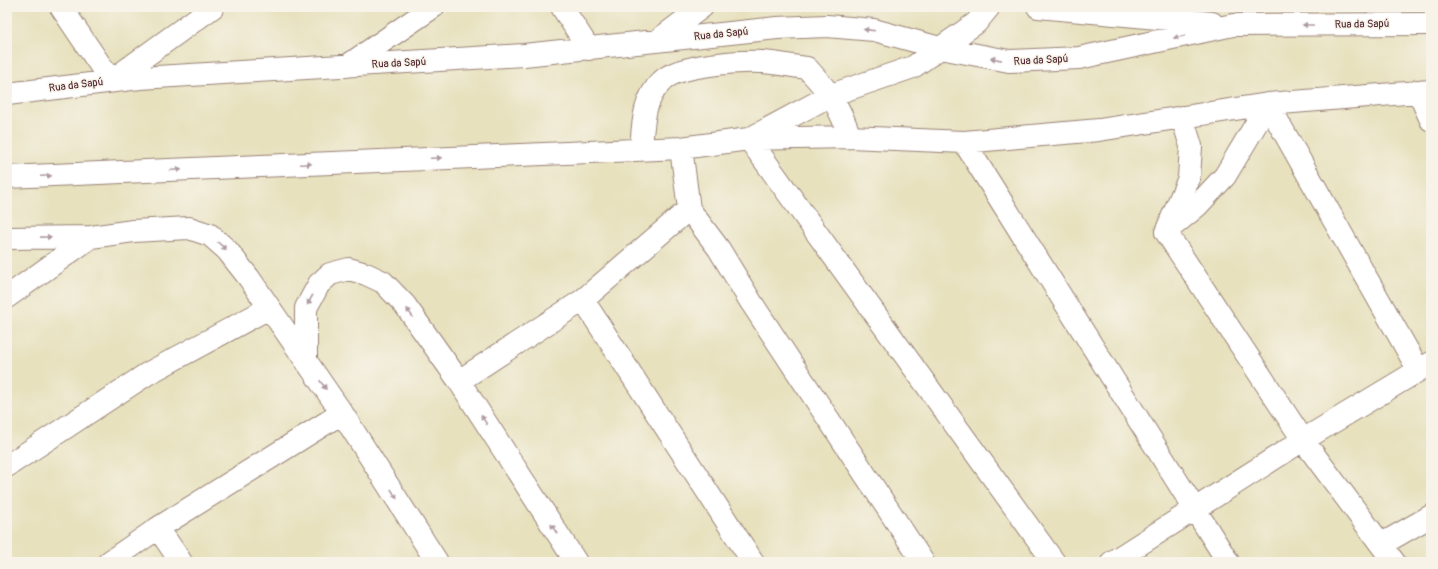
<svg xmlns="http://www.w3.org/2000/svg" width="1438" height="569" font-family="Pangolin,sans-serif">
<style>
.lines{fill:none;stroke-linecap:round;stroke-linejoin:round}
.minor-casing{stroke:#988074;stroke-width:24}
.minor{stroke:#fff;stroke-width:22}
.oneway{fill:#ae9aa0}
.labels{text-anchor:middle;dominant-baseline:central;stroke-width:3;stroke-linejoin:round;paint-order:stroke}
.street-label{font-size:11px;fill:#4a1f2b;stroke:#f7f3e8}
</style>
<rect width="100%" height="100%" fill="#f7f3e8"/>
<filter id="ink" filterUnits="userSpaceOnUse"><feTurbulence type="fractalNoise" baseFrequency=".025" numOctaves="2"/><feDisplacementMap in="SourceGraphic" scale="8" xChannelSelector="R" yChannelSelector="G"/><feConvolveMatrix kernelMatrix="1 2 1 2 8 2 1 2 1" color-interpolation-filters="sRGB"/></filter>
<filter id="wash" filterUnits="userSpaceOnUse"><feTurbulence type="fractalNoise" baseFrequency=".012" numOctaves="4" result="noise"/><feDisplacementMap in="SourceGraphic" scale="16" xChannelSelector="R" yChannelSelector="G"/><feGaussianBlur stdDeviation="0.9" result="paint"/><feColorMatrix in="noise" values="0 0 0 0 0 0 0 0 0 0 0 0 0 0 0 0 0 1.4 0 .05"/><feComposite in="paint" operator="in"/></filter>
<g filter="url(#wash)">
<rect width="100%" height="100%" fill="#e7e1be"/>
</g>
<g filter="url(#ink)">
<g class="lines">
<defs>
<path id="minor" d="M 61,7 L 111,81 L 213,7
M 562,7 L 589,49
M 989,7 L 976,23 L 913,67 L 831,95 L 749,139 L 1054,562
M 1038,7 L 1212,23
M 657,41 L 702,7
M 347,66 L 433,7
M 1418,91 L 1431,120
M 7,94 L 140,78 L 524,55 L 777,28 L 827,26 L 874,30 L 940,48 L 1009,61 L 1079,58 L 1233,25 L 1431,24
M 1268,104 L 1418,369
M 1182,117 L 1191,146 L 1189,178 L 1166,232 L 1303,440 L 1394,562
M 964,142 L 1228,562
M 681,148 L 689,209 L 719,249 L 751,302 L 923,562
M 641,149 C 643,125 643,99 662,81 C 677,65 739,61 762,62 C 777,63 792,66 807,68 C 830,93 839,105 850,137
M 7,177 L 681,148 L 749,139 L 850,137 L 964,142 L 1099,130 L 1268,104 L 1431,91
M 1169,229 L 1197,206 L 1225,176 L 1268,104
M 7,238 L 91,237 L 133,231 L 189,228 L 210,235 L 227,250 L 249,278 L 342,413 L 437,562
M 7,297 L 91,237
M 583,300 L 753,562
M 306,361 L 306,308 L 319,284 L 330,274 L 349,269 L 366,274 L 383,282 L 405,305 L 459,381 L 576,562
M 459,381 L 583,300 L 689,209
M 7,466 L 147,374 L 269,308
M 158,528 L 181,562
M 1382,544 L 1431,516
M 109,562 L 158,528 L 342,413
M 1112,562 L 1303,440 L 1431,363"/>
</defs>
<use href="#minor" class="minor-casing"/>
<use href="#minor" class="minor"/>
</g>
<defs><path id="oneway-solid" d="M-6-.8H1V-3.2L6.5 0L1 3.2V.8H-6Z"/></defs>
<g class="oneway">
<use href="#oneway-solid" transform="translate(1308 25) rotate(180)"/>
<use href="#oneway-solid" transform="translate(869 30) rotate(-173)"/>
<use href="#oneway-solid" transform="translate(1179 37) rotate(168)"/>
<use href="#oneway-solid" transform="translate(996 59) rotate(-169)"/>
<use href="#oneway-solid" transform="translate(436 158) rotate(-3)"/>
<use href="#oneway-solid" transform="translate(306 164) rotate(-3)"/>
<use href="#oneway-solid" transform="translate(176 170) rotate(-3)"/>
<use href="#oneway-solid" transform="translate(46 176) rotate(-3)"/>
<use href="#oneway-solid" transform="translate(46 237) rotate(-1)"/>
<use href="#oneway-solid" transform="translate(222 246) rotate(42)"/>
<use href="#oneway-solid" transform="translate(310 300) rotate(119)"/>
<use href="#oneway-solid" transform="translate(410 313) rotate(-125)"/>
<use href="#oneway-solid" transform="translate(323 385) rotate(55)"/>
<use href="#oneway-solid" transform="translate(484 420) rotate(-123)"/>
<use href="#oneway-solid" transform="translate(394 494) rotate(58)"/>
<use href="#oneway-solid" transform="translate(554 529) rotate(-123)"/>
</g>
</g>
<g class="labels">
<g class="street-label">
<text transform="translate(1362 24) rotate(-1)">Rua da Sapú</text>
<text transform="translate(721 34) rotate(-6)">Rua da Sapú</text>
<text transform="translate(1041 60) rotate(-3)">Rua da Sapú</text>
<text transform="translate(399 63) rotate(-3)">Rua da Sapú</text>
<text transform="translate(76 85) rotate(-7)">Rua da Sapú</text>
</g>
</g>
<rect width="1438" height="569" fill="none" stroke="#f7f3e8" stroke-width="24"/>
</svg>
